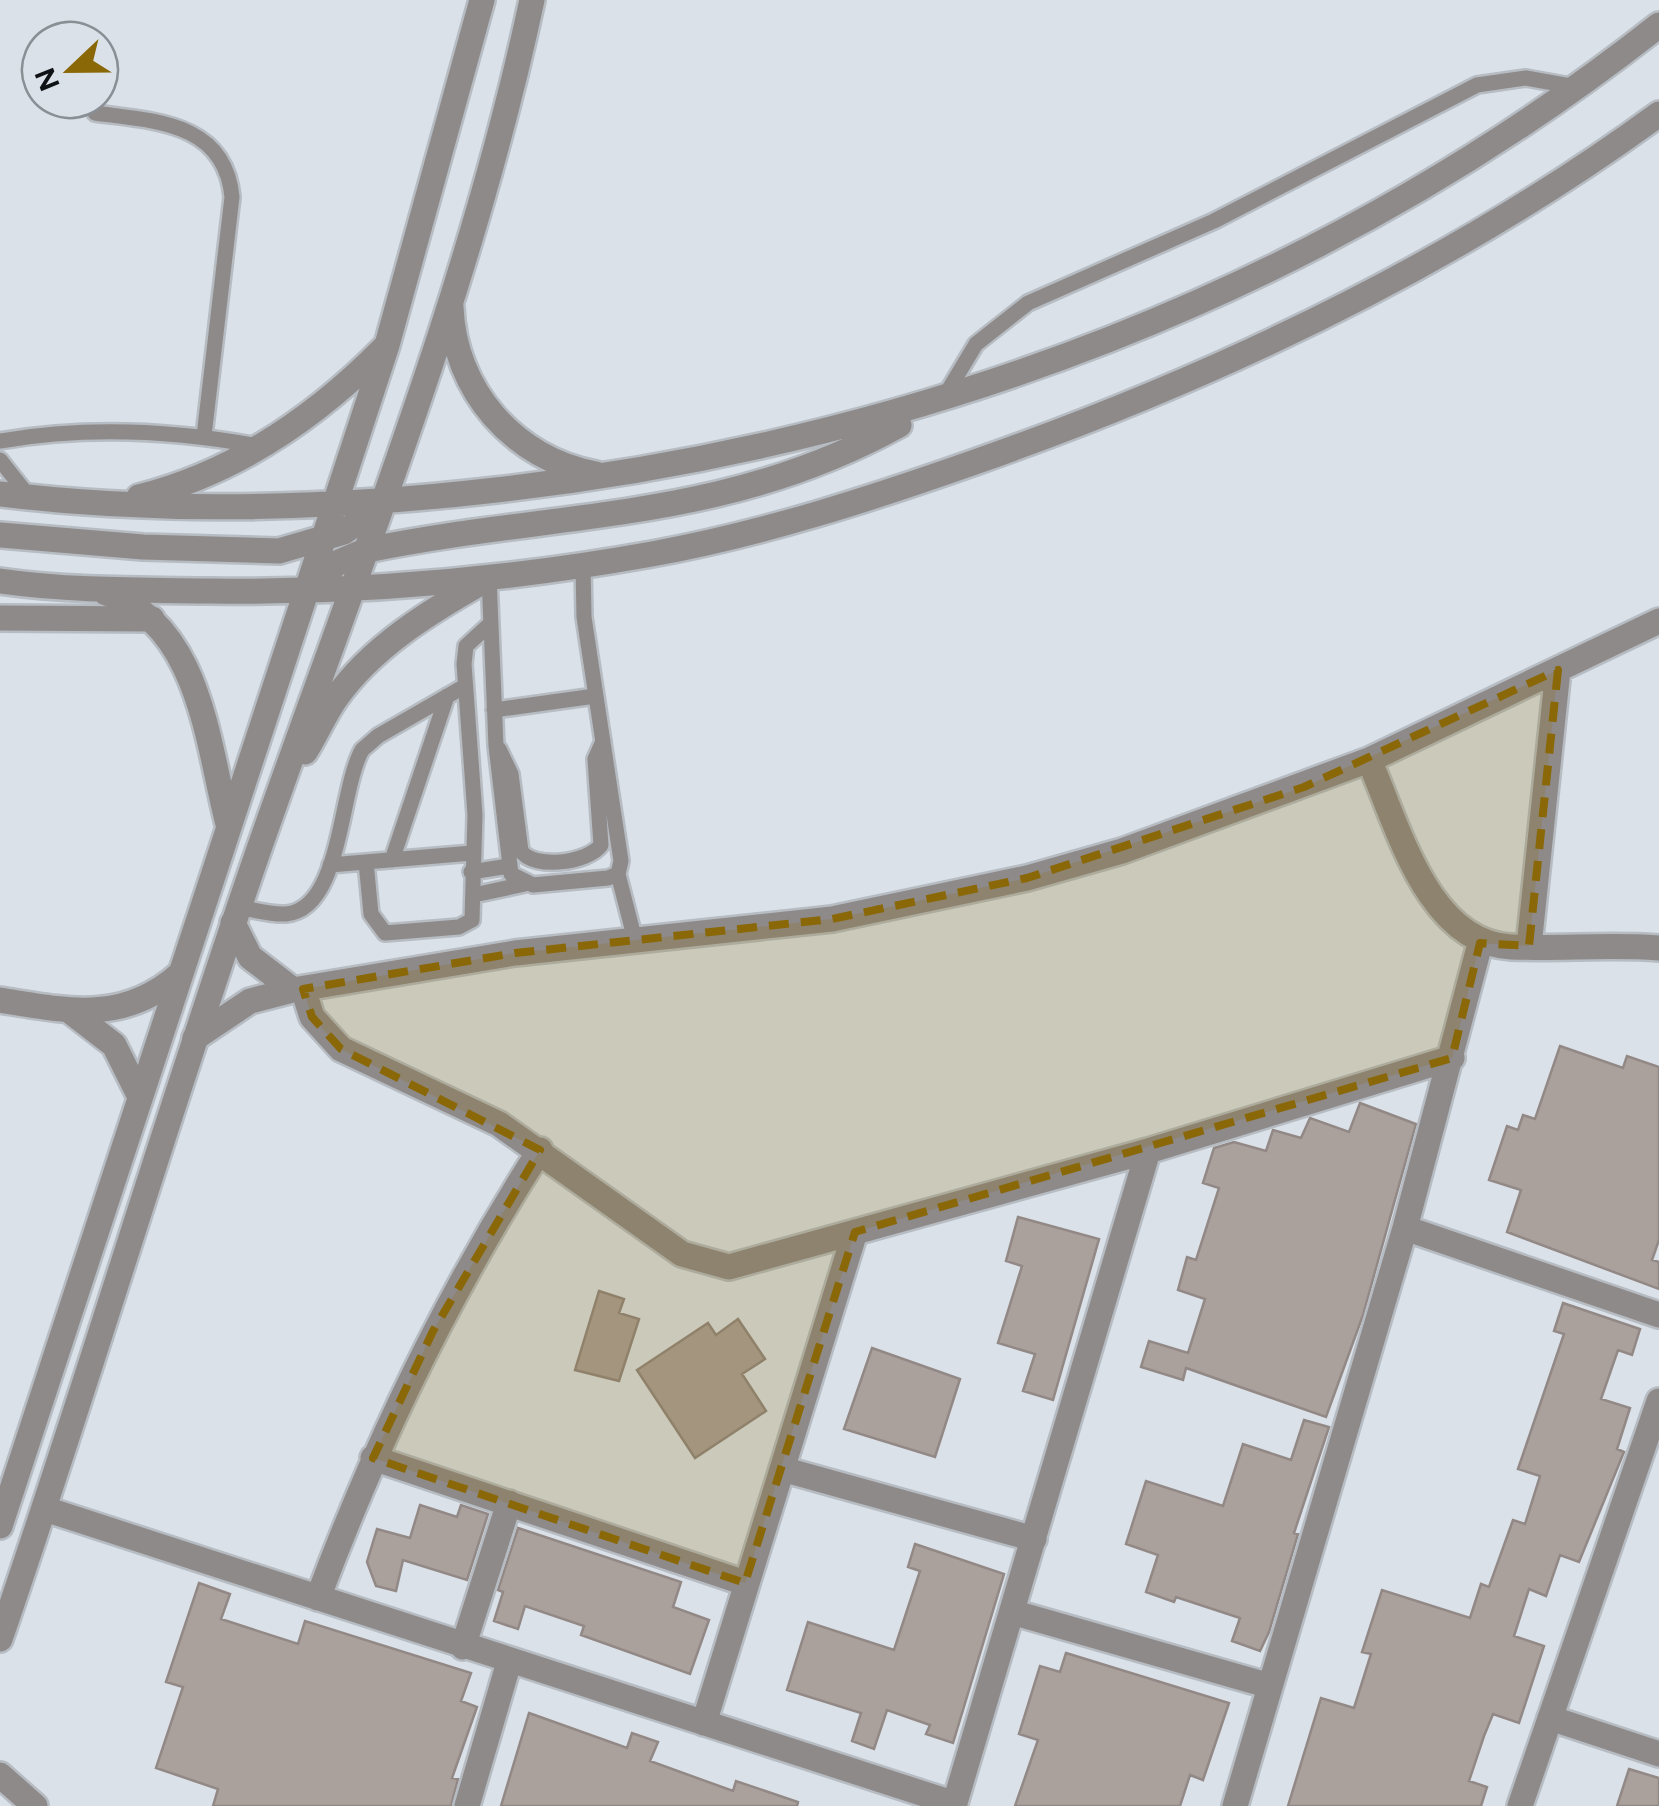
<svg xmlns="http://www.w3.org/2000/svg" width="1659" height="1806" font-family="Figtree,sans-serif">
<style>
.building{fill:#aaa19d;stroke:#928885;stroke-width:2.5}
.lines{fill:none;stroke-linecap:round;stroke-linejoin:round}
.service-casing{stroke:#b6bcc2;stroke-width:20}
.minor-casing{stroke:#b6bcc2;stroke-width:30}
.tertiary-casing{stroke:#b6bcc2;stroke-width:30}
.service{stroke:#8e8a8a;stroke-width:15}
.minor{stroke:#8e8a8a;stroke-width:25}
.tertiary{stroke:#8e8a8a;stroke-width:25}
.marked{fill:#8a6807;fill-opacity:0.2;stroke:#8a6807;stroke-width:8;stroke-dasharray:20 12;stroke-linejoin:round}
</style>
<rect width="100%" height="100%" fill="#dae1e8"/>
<path class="building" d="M 1560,1046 L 1623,1068 L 1627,1056 L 1659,1067 L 1659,1240 L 1652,1260 L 1659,1262 L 1659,1289 L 1507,1232 L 1521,1190 L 1489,1180 L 1507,1126 L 1518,1130 L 1523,1115 L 1535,1119 Z
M 1360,1103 L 1416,1124 L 1363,1315 L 1326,1417 L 1186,1368 L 1183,1380 L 1141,1367 L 1149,1341 L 1188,1353 L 1205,1299 L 1178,1290 L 1187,1257 L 1196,1260 L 1219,1188 L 1203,1183 L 1214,1148 L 1234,1142 L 1266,1151 L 1273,1130 L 1301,1138 L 1310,1118 L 1349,1132 Z
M 1018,1217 L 1099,1239 L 1053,1400 L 1023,1391 L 1035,1354 L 998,1343 L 1022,1266 L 1006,1261 Z
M 599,1291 L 624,1299 L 619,1313 L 639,1319 L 619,1381 L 575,1370 Z
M 1563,1303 L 1640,1329 L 1632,1355 L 1618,1350 L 1601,1399 L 1630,1408 L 1617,1449 L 1624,1452 L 1579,1562 L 1560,1555 L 1546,1596 L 1529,1589 L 1514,1636 L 1544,1646 L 1519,1723 L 1493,1714 L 1484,1736 L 1469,1781 L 1487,1787 L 1481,1806 L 1288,1806 L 1321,1698 L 1354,1708 L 1371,1654 L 1362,1652 L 1382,1590 L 1470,1618 L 1481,1584 L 1489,1587 L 1513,1520 L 1525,1524 L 1540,1476 L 1518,1469 L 1564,1334 L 1554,1331 Z
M 738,1319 L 765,1359 L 742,1374 L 766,1411 L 695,1458 L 637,1370 L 708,1323 L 716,1335 Z
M 872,1348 L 960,1379 L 935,1457 L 844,1429 Z
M 1304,1420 L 1329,1427 L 1294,1533 L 1298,1534 L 1269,1632 L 1260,1651 L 1232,1641 L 1240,1618 L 1176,1597 L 1174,1602 L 1146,1592 L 1158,1555 L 1126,1544 L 1146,1481 L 1223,1506 L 1243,1444 L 1291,1460 Z
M 420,1505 L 457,1517 L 461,1505 L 488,1514 L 467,1580 L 403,1560 L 396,1591 L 376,1586 L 367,1562 L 377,1529 L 410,1538 Z
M 518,1528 L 681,1582 L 673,1607 L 709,1620 L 690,1674 L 581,1635 L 584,1626 L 525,1606 L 518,1629 L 494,1621 L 503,1592 L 498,1590 Z
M 915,1544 L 1004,1574 L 953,1743 L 926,1734 L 930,1725 L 887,1710 L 874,1749 L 852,1741 L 861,1713 L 787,1690 L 808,1622 L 894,1650 L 920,1571 L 908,1567 Z
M 199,1583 L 230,1594 L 221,1619 L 298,1644 L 305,1621 L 471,1673 L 461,1701 L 477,1707 L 452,1778 L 458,1779 L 451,1806 L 213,1806 L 218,1789 L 156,1768 L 183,1687 L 166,1682 Z
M 1066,1653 L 1229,1703 L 1203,1780 L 1190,1775 L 1180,1806 L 1015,1806 L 1038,1740 L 1019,1734 L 1040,1666 L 1060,1672 Z
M 529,1713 L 627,1748 L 632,1733 L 658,1742 L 650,1761 L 733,1791 L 736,1781 L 798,1802 L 797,1806 L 501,1806 Z
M 1629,1769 L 1659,1778 L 1659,1806 L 1617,1806 Z"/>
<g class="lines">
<defs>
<path id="service" d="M 95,113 C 154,121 225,122 232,197 L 204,436
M 943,399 L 976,344 L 1028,303 L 1214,221 L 1477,85 L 1526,78 L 1576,87
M 0,441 C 87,426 172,430 258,446
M 0,460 L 30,498
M 489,577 L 496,746 L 511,874 L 533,885 L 608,878 L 618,874 L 621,861 L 584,617 L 583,565
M 494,710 L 595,696
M 499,749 L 511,774 L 521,851 C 534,870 588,863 601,845 L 595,759 L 603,741
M 392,860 L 447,696
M 366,862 L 371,914 L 385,933 L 459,927 L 472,920 L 475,815 L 464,664 L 466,646 L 491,623
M 330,865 L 472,853
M 471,872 L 509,866
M 618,874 L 635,940
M 474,895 L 525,884
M 239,907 C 254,910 271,915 286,914 C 342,909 339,791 362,750 L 378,736 L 465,686"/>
<path id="minor" d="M 0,618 L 152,619
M 1369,760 C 1398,825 1427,943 1511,947 C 1561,949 1609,944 1659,948
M 233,923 L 250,957 L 293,990
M 1529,946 L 1558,670
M 303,989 L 312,1017 L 341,1049 L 499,1124 L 682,1254 L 729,1267 L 1148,1151 L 1452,1058
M 0,1000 C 67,1011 124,1024 180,974
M 70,1011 L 114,1045 L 139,1095
M 195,1038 L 250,1001 L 293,990 L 515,953 L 832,919 L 1027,878 L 1122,851 L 1369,760 L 1659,621
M 1405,1228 L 1659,1315
M 373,1458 L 745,1583
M 782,1469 L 1034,1539
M 45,1509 L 955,1804
M 318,1598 C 377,1440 449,1292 540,1150
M 1012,1612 L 1270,1686
M 463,1647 L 509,1503
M 1550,1718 L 1659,1754
M 704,1723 L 855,1232
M 0,1775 L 35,1806
M 467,1806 L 509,1662
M 954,1806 L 1148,1151
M 1235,1806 L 1405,1228 L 1481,940
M 1520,1806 L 1659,1401"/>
<path id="tertiary" d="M 451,307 C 454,390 514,459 596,474
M 0,494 C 165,514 332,509 496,490 C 920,442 1323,290 1659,25
M 139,497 C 235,473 316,417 384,348
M 0,535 L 143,547 L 279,551 L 344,532 L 382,504
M 0,581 C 70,591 141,590 212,591 C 359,593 507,580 652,554 C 762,534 870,499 975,462 C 1217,377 1451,266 1659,114
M 309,586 L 339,562 L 367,550 C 555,511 722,523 899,425
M 106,593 C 200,624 207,742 228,824
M 305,752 C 316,735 324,715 336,698 C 372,647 429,612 482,582
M 0,1526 L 387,345 L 482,0
M 0,1639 C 90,1377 168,1111 259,849 C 357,569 470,291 532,0"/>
</defs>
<use href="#service" class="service-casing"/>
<use href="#minor" class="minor-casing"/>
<use href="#tertiary" class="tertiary-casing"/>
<use href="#service" class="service"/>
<use href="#minor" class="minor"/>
<use href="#tertiary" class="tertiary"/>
</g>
<path class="marked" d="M 1558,670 L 1529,946 L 1480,943 L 1452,1058 L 855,1232 L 745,1583 L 373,1458 L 433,1331 L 540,1150 L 341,1049 L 312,1017 L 303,989 L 515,953 L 832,919 L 1027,878 L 1304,787 Z"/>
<g transform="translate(70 70) rotate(248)"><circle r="48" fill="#dae1e8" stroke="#898f94" stroke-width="2.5"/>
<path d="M0-8L18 38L0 25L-18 38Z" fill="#8a6807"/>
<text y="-15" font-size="28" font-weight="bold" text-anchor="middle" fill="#101315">N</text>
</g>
</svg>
